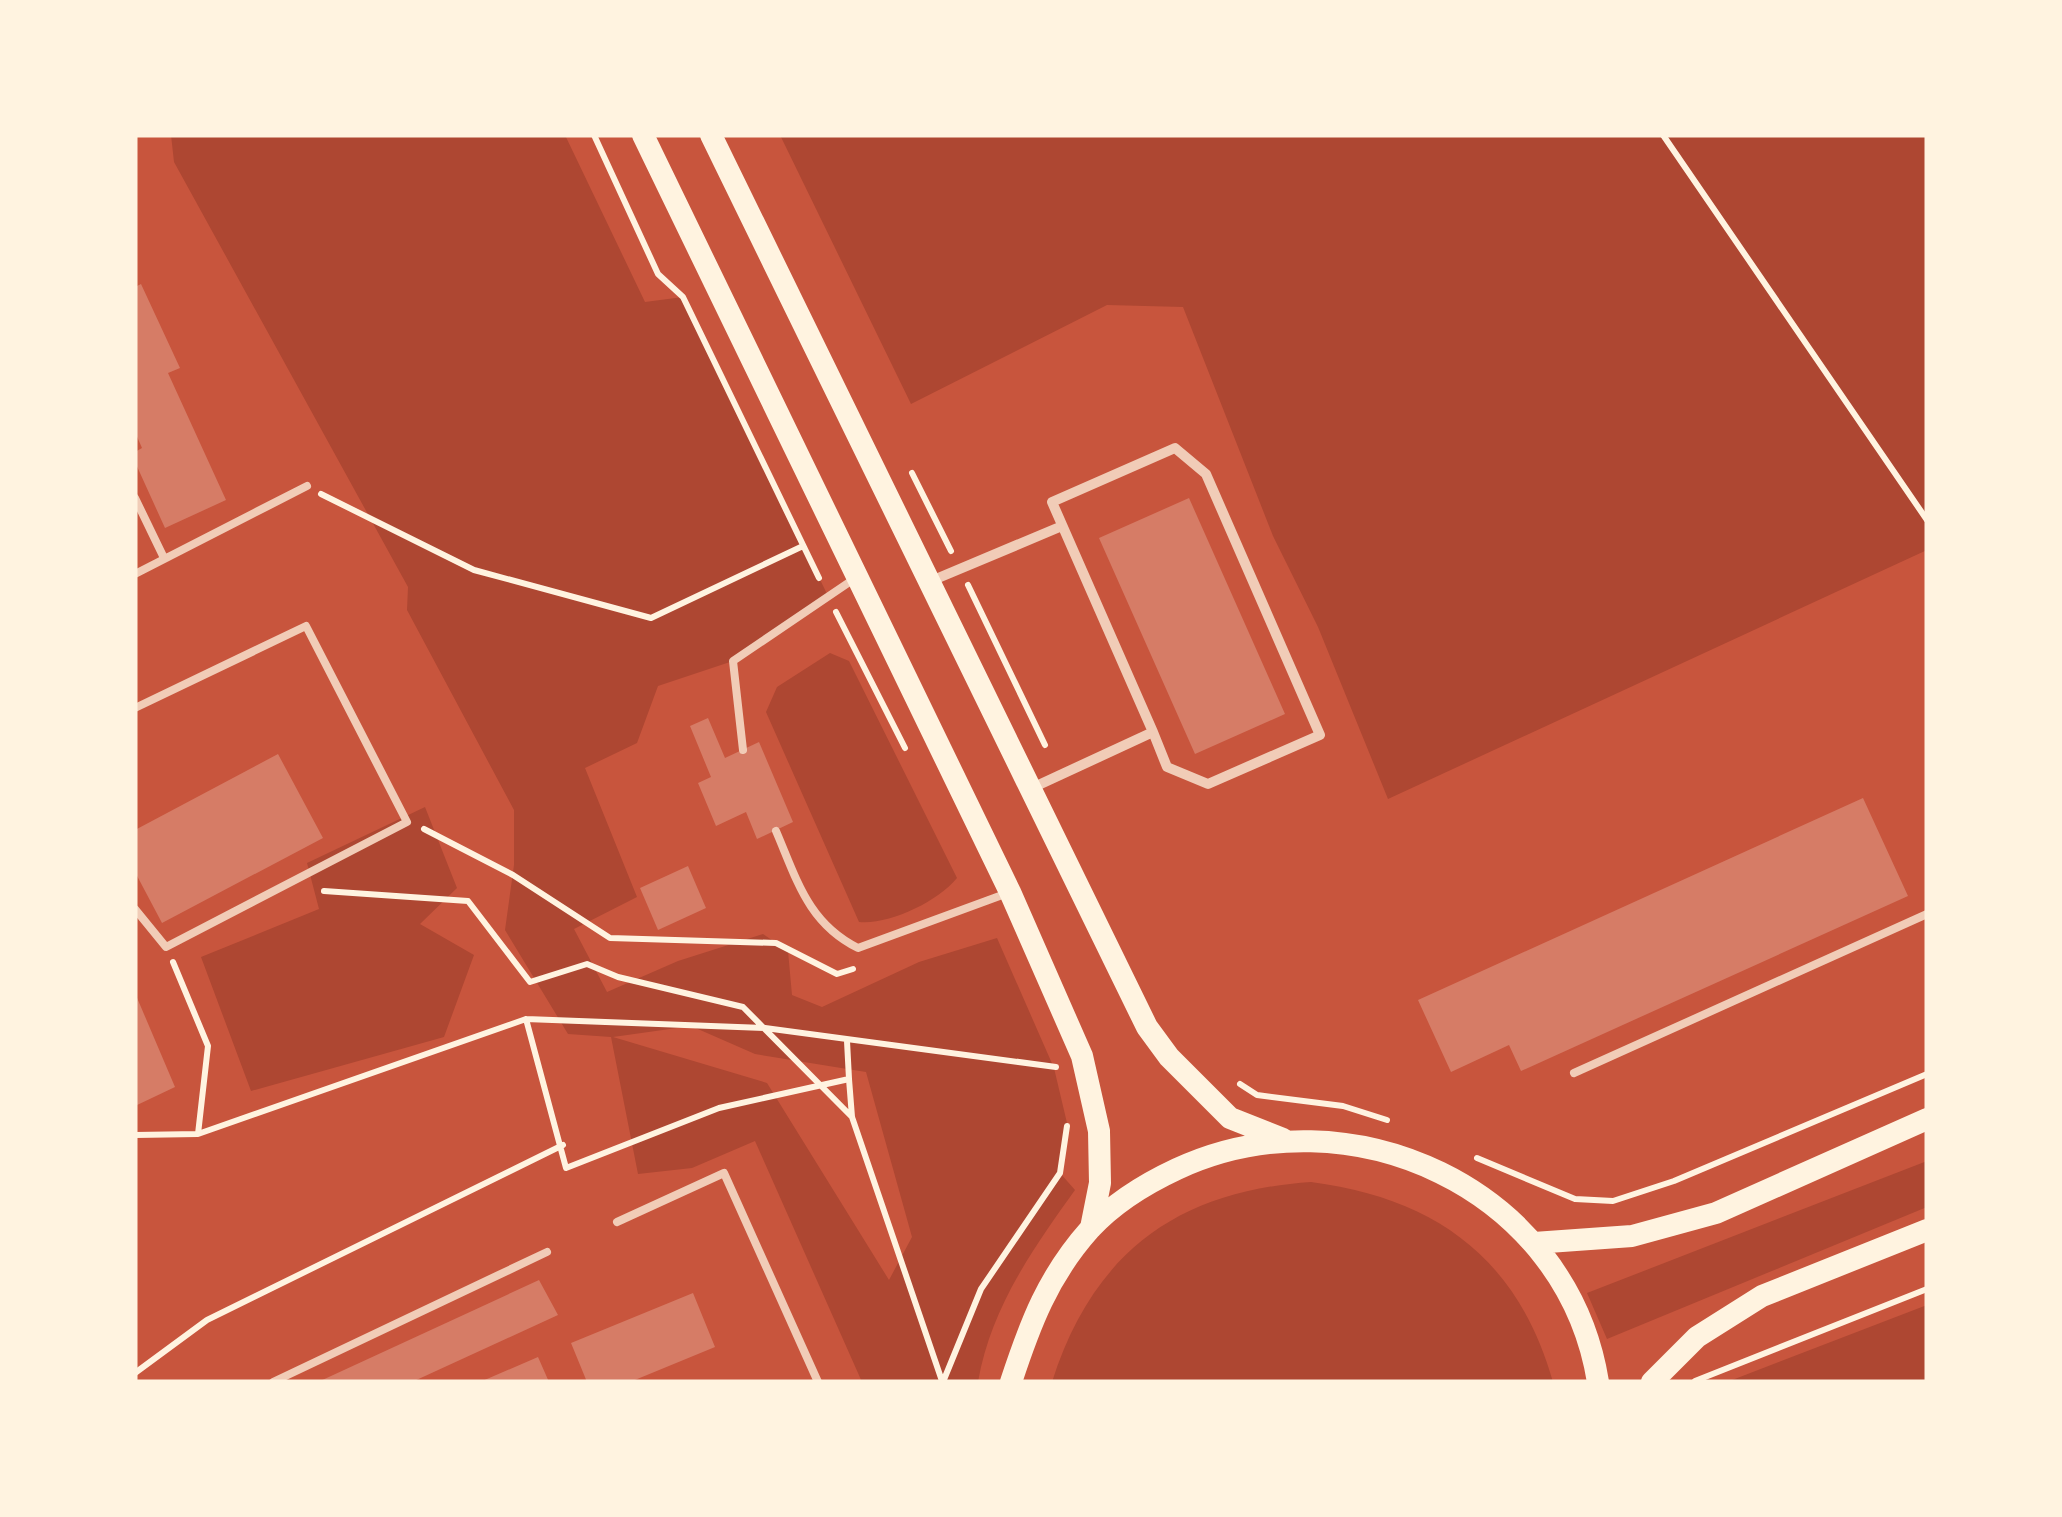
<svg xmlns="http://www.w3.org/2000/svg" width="2062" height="1517" font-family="'IBM Plex Sans',sans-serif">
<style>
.green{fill:#ae4732;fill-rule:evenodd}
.building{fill:#d67c66}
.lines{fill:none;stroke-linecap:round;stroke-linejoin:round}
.path{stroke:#fff3e0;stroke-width:6}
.service{stroke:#f1ccb7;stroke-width:8}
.minor{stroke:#f1ccb7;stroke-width:10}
.primary{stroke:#fff3e0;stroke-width:22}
</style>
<rect width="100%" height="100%" fill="#c8553d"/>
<path class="green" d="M 171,135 L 565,135 L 645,302 L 683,297 L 828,596 L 733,661 L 658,686 L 637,743 L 585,768 L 637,897 L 574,929 L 607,992 L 678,961 L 763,934 L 788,951 L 792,995 L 822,1007 L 919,962 L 997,938 L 1054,1068 L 1067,1123 L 1060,1173 L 1075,1190 C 1032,1250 991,1308 978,1382 L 862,1382 L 755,1141 L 692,1168 L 638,1174 L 611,1037 L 568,1034 L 505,930 L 514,865 L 514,810 L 407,610 L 408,587 L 174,162 ZM 691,1026 L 755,1054 L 866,1072 L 912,1237 L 889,1280 L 767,1083 L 613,1037 Z
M 780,135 L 1927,135 L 1927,550 L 1388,799 L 1318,627 L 1273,536 L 1183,307 L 1107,305 L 911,404 Z
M 830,653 L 849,661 L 957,878 C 937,902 889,925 859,922 L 766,712 L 777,687 Z
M 425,807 L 457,888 L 420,924 L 474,955 L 444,1037 L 251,1091 L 201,957 L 319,909 L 307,863 Z
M 1927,1161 L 1927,1207 L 1607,1339 L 1587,1293 Z
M 1311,1182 C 1435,1198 1518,1258 1553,1382 L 1052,1382 C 1093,1253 1177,1191 1311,1182 Z
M 1927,1305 L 1927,1382 L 1727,1382 Z"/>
<path class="building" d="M 141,284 L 180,368 L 168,373 L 226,500 L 165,528 L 135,462 L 135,452 L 142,448 L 135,432 L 135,287 Z
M 1189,498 L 1285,714 L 1195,754 L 1099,538 Z
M 708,718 L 725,758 L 759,742 L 793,822 L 757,839 L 746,812 L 716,826 L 698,783 L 711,777 L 690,726 Z
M 278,754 L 323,838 L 162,923 L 135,872 L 135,830 Z
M 1863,798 L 1908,896 L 1521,1071 L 1509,1045 L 1451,1072 L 1418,1000 Z
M 688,866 L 706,908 L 658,930 L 640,888 Z
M 135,993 L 175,1087 L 135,1106 Z
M 539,1280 L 558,1315 L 412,1382 L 318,1382 Z
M 693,1293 L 715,1347 L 630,1382 L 587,1382 L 571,1343 Z
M 538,1357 L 549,1382 L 480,1382 Z"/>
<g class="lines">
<path class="path" d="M 594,135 L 658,274 L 683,297 L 819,578
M 1663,135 L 1927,520
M 912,473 L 951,551
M 321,494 L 474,570 L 651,618 L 803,546
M 968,585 L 1045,745
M 836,612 L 905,748
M 424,829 L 513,875 L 610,938 L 776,943 L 837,974 L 853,969
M 324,891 L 468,901 L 530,982 L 587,964 L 618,977 L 743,1007 L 852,1117
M 173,962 L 208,1046 L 198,1134
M 526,1019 L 566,1168 L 719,1108 L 849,1079 L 852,1117 L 942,1381
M 847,1041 L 849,1079
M 1240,1084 L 1257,1095 L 1343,1106 L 1387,1120
M 135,1135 L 198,1134 L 526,1019 L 765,1028 L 1056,1067
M 1477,1158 L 1575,1199 L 1613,1201 L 1674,1181 L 1927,1074
M 135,1373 L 207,1320 L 563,1145
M 1695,1381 L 1927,1289
M 943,1382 L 981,1289 L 1060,1173 L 1067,1126"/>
<path class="service" d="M 135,498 L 164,558
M 135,574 L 307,486
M 135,708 L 306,626 L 407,822 L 166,947 L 135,909
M 743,750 L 733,661 L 854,579
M 776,831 C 797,880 808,923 858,948 L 1005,894
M 1574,1073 L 1927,914
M 617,1222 L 724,1173 L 818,1382
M 273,1382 L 547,1252"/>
<path class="minor" d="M 931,581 L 1062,526
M 1032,788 L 1153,732 L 1052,502 L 1175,448 L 1206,474 L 1320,735 L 1208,784 L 1167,767 L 1153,732"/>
<path class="primary" d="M 643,135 L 1010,892 L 1082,1056 L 1099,1131 L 1100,1183 L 1091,1228
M 711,135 L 1147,1027 L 1169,1057 L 1230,1118 L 1283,1139
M 1534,1243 L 1632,1236 L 1716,1213 L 1927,1119
M 1011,1382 C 1030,1324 1048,1276 1090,1229 C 1113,1204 1147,1183 1177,1169 C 1349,1089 1567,1188 1598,1382
M 1652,1382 L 1697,1337 L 1762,1296 L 1927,1230"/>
</g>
<rect width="2062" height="1517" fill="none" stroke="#fff3e0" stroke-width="275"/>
</svg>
